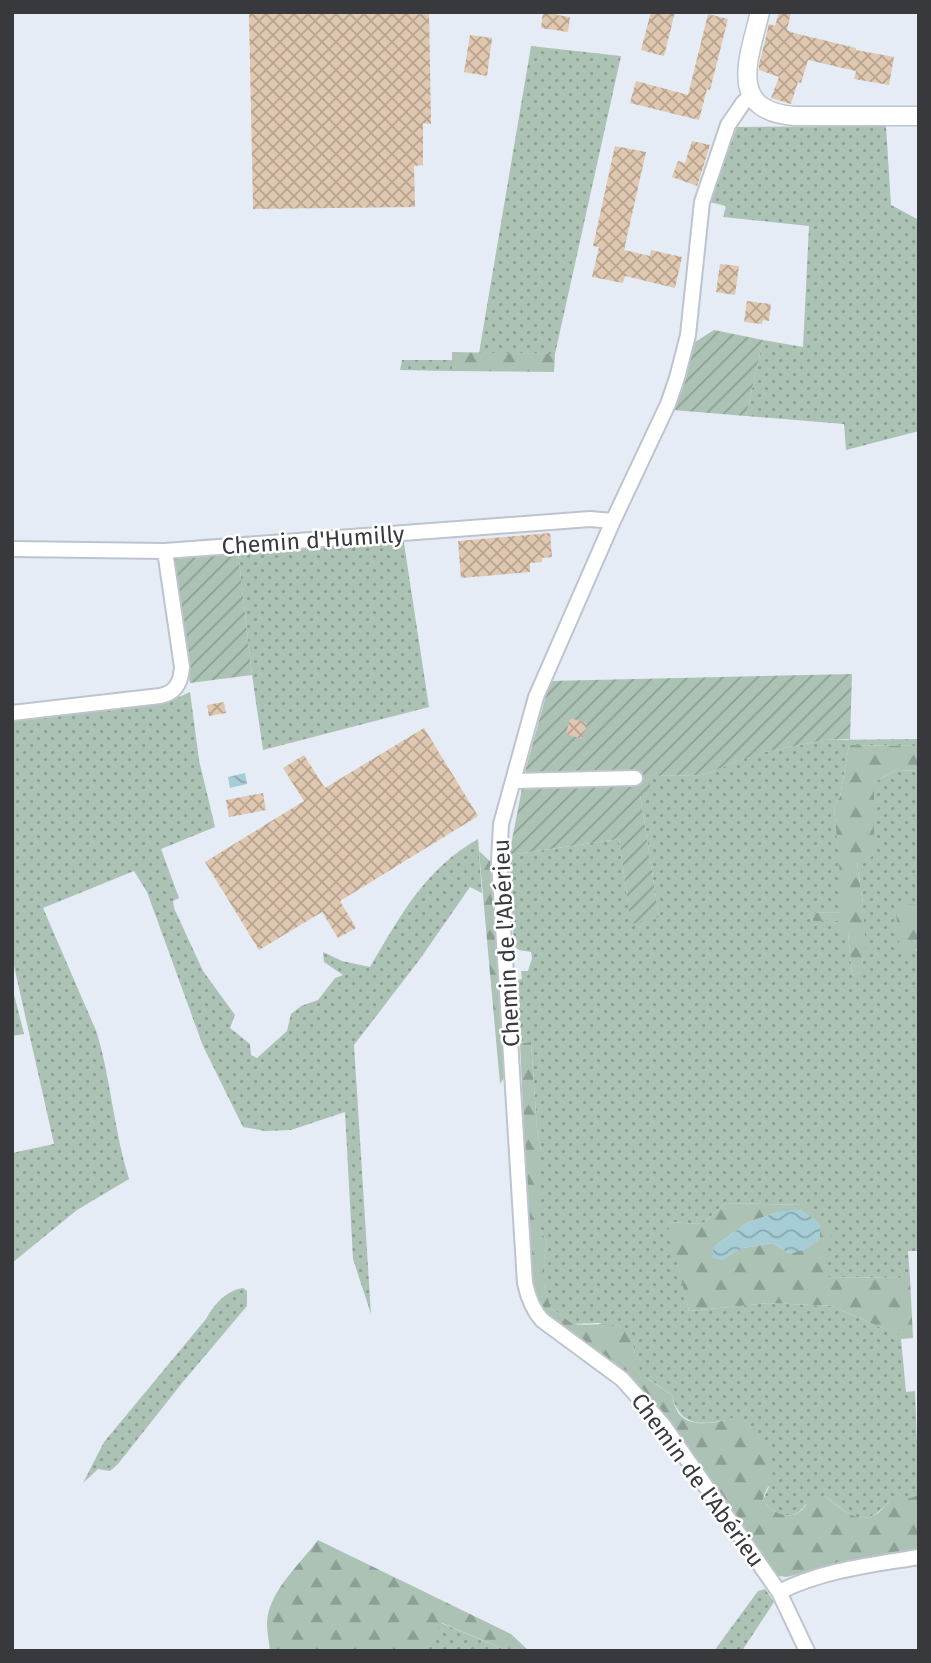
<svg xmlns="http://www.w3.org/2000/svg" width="931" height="1663" font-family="'Fira Sans',sans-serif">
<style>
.grass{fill:url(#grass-dots)}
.forest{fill:url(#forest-firs);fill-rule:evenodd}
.garden{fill:url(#garden-furrows)}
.water{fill:url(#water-waves)}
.building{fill:url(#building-cross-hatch)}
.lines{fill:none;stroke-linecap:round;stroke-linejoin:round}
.minor-casing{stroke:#bdc4cd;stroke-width:18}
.tertiary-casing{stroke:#bdc4cd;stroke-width:21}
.minor{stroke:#fff;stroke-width:14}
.tertiary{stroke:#fff;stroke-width:18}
.labels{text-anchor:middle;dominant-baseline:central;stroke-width:5;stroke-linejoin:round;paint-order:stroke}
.street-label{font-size:23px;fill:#37393d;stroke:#fff}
</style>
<defs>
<pattern id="grass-dots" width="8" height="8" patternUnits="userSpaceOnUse" patternTransform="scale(1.75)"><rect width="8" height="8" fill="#acc2b5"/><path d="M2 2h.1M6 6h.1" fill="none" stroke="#8d9f94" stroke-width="1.8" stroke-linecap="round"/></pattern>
<pattern id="forest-firs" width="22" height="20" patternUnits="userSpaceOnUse" patternTransform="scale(1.75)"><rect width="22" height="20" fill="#acc2b5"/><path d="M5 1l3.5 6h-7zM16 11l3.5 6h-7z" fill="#8d9f94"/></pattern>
<pattern id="garden-furrows" width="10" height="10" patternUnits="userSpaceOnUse" patternTransform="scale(1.75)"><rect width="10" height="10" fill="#acc2b5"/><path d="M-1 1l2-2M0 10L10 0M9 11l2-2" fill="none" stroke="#8d9f94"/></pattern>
<pattern id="water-waves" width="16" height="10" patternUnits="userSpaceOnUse" patternTransform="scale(1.75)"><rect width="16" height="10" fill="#a6cdd5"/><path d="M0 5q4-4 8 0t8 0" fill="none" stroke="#88a7ae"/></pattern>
<pattern id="building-cross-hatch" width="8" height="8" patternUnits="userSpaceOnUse" patternTransform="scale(1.75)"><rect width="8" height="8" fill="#e0c7af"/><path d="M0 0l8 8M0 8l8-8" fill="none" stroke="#b6a390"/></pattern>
</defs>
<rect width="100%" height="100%" fill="#e5ecf5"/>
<path class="grass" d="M 531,46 L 621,56 L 555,354 L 479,353 Z
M 886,126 L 891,205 L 919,220 L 919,431 L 846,450 L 844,424 L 746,416 L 763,340 L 803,347 L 809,226 L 723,217 L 726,206 L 709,202 L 737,127 Z
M 402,360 L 452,360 L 452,371 L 400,370 Z
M 403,537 L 429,707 L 263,750 L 252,675 L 238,552 Z
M 190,692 L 199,760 L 215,827 L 161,849 L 179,898 L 173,901 L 174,908 L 203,971 L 235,1015 L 230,1028 L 250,1044 L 251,1055 L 257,1058 L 287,1031 L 291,1014 L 301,1006 L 318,1000 L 335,978 L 343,975 L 324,962 L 323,952 L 342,961 L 370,967 C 401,915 424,870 478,839 L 482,893 L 470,887 L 420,959 L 354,1045 L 371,1314 L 353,1259 L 345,1112 L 291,1130 L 265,1131 L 243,1127 L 203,1046 L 147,892 L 134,871 L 43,908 L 97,1033 C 111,1081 114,1131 129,1179 L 77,1210 L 12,1263 L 12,1153 L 54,1144 L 12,957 L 12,719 L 166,703 Z
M 919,739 L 919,746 L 849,745 L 840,797 L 834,805 L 844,912 L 809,913 L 813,921 L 839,921 L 848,933 L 852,975 L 862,971 L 863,903 L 857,862 L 871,857 L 874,851 L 874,782 L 897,770 L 919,771 L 919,905 L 895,905 L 916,951 L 919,946 L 919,1251 L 908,1251 L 910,1278 L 822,1277 L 805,1205 L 726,1203 L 702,1224 L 668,1222 L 689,1311 L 768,1303 L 832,1306 L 887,1330 L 896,1327 L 901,1339 L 906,1392 L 915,1391 L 919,1495 L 909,1500 L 888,1502 C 864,1532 849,1514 825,1496 C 820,1498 814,1500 809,1503 C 801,1507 808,1504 801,1510 C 789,1522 771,1512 763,1500 L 769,1487 L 728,1420 C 700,1425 680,1427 672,1395 L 640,1373 L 635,1361 L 634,1348 L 616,1327 L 598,1323 L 573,1324 L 551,1308 L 544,1284 L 544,1259 L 547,1243 L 541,1230 L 541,1150 L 537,1129 L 531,1042 L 520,1043 L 515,980 L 522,979 L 521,971 L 528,971 L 532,958 L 531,952 L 519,950 L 514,946 L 509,855 L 619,839 L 628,902 L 659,917 L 640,794 L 650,776 L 703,775 L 759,753 L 824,740 Z
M 12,986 L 24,1034 L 12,1036 Z
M 243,1288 L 247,1291 L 247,1306 L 182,1383 L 118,1464 L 110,1471 L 98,1469 L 83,1483 L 104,1442 L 206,1319 C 214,1305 225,1291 243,1288 Z
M 765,1589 L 774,1602 L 742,1651 L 714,1651 L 758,1591 Z
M 441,1623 L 508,1651 L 423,1651 Z"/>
<path class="forest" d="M 452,352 L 555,354 L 554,372 L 452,371 Z
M 849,745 L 919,746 L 919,771 L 897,770 L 874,782 L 874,851 L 871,857 L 857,863 L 863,903 L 866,955 L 862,958 L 863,971 L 852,975 L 848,933 L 840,932 L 839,921 L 813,921 L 809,913 L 843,912 L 834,805 L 840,797 Z
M 479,851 L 492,863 L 508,1072 L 500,1084 Z
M 895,904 L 919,905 L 919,946 L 916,950 L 904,954 L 900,950 Z
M 531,1042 L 537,1129 L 541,1150 L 541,1230 L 547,1243 L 544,1259 L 544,1284 L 551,1308 L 573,1324 C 594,1327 612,1318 631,1336 C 640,1377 637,1371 672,1395 C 674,1402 675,1410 681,1416 C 692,1428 723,1423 736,1416 C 753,1420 773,1451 773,1469 C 774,1480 765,1489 763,1500 C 771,1512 789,1522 802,1510 C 806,1506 808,1500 814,1498 C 817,1496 821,1497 825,1496 C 840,1507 856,1525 875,1515 C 882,1512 885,1503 892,1500 C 899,1497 907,1501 919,1495 L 919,1552 L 837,1565 L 786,1577 L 772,1575 L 658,1410 L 635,1383 L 548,1317 L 537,1305 L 531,1278 L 520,1043 Z
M 726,1203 L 805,1205 L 824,1220 L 831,1234 L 823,1277 L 910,1278 L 913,1338 L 901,1339 L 896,1328 L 887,1330 L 832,1306 L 768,1303 L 689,1311 L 667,1222 L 702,1224 ZM 778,1212 L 790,1254 L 772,1243 L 743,1248 L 714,1247 L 746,1223 Z
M 318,1540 L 511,1634 L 529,1651 L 508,1651 L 442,1623 L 423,1651 L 270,1651 C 269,1642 267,1632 267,1623 C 268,1592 300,1564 318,1540 Z"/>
<path class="garden" d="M 714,330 L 763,340 L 746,416 L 673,410 L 686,378 L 695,342 Z
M 238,552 L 252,675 L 190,683 L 172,561 L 178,556 Z
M 852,674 L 850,739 L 824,740 L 760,753 L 703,775 L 650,776 L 650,790 L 640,794 L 659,917 L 631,924 L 619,839 L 509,855 L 526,768 L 550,681 Z"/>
<path class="water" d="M 245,773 L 247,784 L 230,788 L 228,777 Z
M 801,1209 L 820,1224 L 820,1239 L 807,1249 L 790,1254 L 772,1243 L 743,1248 L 723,1260 L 712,1258 L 714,1247 L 746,1223 L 778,1212 Z"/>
<path class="building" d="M 249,12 L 429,12 L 431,124 L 423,123 L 423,165 L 414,166 L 415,207 L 253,209 Z
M 543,12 L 557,12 L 557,15 L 570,17 L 568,32 L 541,28 Z
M 651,12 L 675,12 L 664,56 L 641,50 Z
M 779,12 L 791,12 L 787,30 L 794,33 L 856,48 L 856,50 L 894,57 L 889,85 L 854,79 L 856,71 L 808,60 L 801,83 L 798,82 L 791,104 L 771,98 L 779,77 L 759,70 L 759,65 L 769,24 L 775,26 Z
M 708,14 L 728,19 L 710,90 L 707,89 L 699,120 L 630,103 L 636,81 L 688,95 Z
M 470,35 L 492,38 L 487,76 L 464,72 Z
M 692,141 L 710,145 L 697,186 L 672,177 L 678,161 L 685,163 Z
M 615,146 L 646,152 L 624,250 L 650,256 L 651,250 L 682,257 L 675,288 L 625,276 L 623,283 L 592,277 L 599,247 L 593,246 Z
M 720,264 L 739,266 L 735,295 L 716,292 Z
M 747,301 L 771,304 L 769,321 L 763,320 L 762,324 L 744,322 Z
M 550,533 L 552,557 L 542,558 L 542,562 L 530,563 L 530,572 L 461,578 L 458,541 Z
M 224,702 L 226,713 L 209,716 L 207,705 Z
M 570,718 L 587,723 L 582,739 L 566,734 Z
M 424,728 L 478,816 L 340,901 L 356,928 L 338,938 L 322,912 L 259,950 L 205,862 L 304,801 L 283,768 L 304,755 L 325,788 Z
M 263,793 L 266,810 L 229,817 L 226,800 Z"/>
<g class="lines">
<defs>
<path id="minor" d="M 751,96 L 743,103 L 728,125 L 702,202 L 688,335 L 677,378 L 668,404 L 613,521 L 536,697 L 501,824 L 499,861 L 525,1283 C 528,1297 532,1309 542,1320 L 622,1379 L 664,1426 L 779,1592 L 807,1651
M 12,549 L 165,551 L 590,519 L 613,521
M 12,713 L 160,696 C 176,693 181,682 182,667 L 165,551
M 514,781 L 635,778
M 779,1592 C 823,1570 870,1565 919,1557"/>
<path id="tertiary" d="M 760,12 C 749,58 726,111 795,116 L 919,116"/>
</defs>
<use href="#minor" class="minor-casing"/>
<use href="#tertiary" class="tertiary-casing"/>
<use href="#minor" class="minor"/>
<use href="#tertiary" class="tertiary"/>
</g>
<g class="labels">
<g class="street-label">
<text transform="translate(313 540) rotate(-4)">Chemin d'Humilly</text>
<text transform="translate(506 943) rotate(-93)">Chemin de l'Abérieu</text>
<text transform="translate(698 1480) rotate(54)">Chemin de l'Abérieu</text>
</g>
</g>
<rect width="931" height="1663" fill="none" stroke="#37393d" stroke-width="28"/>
</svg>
